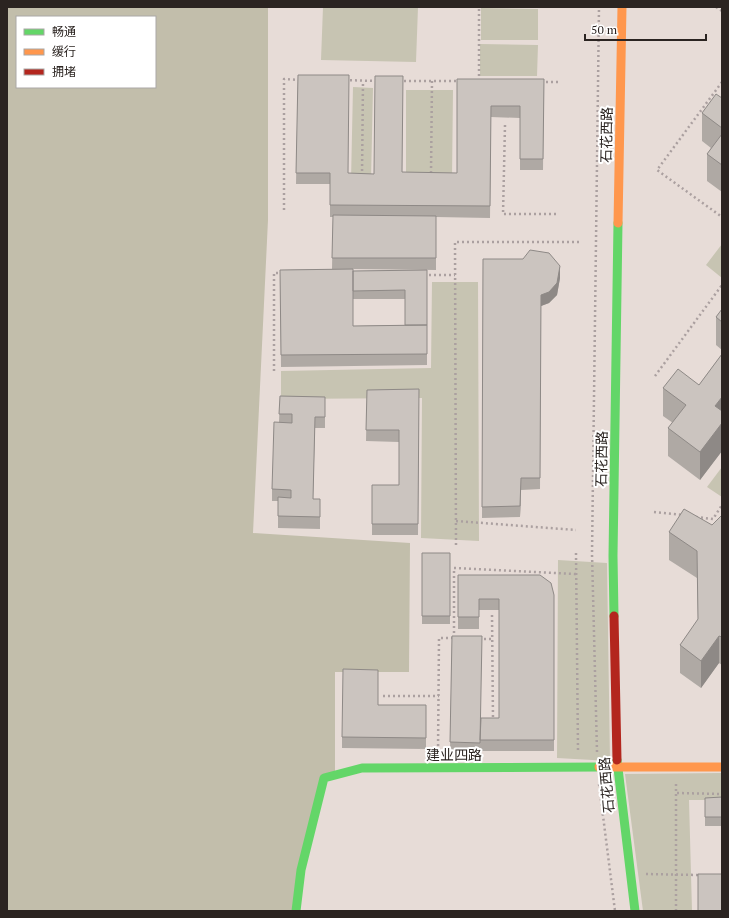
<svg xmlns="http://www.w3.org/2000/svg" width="729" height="918" font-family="'PT Serif','Noto Sans SC',serif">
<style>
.green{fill:#c7c4b2}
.forest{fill:#c2beab;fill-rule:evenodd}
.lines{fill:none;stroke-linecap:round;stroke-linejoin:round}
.path{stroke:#aba0a0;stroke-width:2.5;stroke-dasharray:2 3;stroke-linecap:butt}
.fast{stroke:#63d668;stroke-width:9}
.slow{stroke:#ff974d;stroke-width:9}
.jam{stroke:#b3261e;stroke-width:9}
.wall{fill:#afa9a4;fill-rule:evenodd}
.shaded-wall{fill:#8e8986}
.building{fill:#cbc4bf;stroke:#8e8986}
.labels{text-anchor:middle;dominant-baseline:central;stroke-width:4;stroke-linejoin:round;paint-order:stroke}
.street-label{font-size:14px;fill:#2b2421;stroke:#fff}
</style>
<rect width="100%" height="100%" fill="#e7dcd7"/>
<path class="green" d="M 323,7 L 418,7 L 416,62 L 321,60 Z
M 481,8 L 538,9 L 538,40 L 481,40 Z
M 480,44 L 538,45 L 537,76 L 480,76 Z
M 353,87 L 373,88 L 371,181 L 351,181 Z
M 406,90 L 453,90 L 452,178 L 406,178 Z
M 722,244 L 722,278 L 706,265 Z
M 432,282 L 478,282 L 479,541 L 421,538 L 422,398 L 281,399 L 281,371 L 431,368 Z
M 722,467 L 722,497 L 707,487 Z
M 558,560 L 607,563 L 610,761 L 557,758 Z
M 722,773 L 722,800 L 689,800 L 692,911 L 643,911 L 625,774 Z"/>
<path class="forest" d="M 7,7 L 268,7 L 268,220 L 253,533 L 410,543 L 409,672 L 335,672 L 335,774 L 323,777 L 296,911 L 7,911 ZM 17,17 L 155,17 L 155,87 L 17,87 Z"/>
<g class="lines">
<path class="path" d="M 716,7 L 722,11
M 345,80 L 376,81
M 399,81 L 460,81
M 479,81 L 479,7
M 541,82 L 561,82
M 722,82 L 657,170 L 722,217
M 505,125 L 503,214 L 559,214
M 431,173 L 432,81
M 362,176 L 363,81
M 284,210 L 284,79 L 300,80
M 424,275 L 455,275
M 274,371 L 274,273 L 283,273
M 655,376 L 722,285
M 654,512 L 683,515
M 696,517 L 713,519 L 722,505
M 456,521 L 576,530
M 456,545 L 455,242 L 580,242
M 576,553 L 578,751
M 492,615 L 493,720
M 454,638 L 454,568 L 576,574
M 479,639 L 492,639
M 383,696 L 439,696
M 438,751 L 439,638 L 454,638
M 597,752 L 592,554 L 599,7
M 599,784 L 615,911
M 677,793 L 722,794
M 646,874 L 699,875
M 676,911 L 676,784"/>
<path class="fast" d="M 614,616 L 613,556 L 618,223
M 617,760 L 635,911
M 296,911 L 301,870 L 324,778 L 362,768 L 599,767"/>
<path class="slow" d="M 618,223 L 622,7
M 599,767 L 722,767"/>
<path class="jam" d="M 614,616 L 617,760"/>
</g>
<path class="wall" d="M 298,75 L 348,173 L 374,174 L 402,172 L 457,173 L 457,79 L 544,79 L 543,170 L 520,170 L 520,118 L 491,117 L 490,218 L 436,217 L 436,270 L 353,269 L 353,271 L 427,270 L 427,365 L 281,367 L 280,270 L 332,269 L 333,217 L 330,217 L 330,184 L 296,184 ZM 353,299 L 405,299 L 405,325 L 353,326 Z
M 722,98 L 722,192 L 707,181 L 707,154 L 711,148 L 702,141 L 702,113 Z
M 483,259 L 560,278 L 557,295 L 549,303 L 541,306 L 540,489 L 521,490 L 520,517 L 482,518 Z
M 722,309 L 722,350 L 716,345 L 716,317 Z
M 722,354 L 722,451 L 700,480 L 668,456 L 668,428 L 673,423 L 663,416 L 663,388 L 699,385 Z
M 419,389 L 418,535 L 372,535 L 372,485 L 399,485 L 399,442 L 366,441 L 367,390 Z
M 280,396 L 325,397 L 325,428 L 315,428 L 313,499 L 320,499 L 320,529 L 278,528 L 278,501 L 272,501 L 272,489 L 279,422 Z
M 722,515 L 722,665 L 719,663 L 701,688 L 680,673 L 680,645 L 698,620 L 697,578 L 669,560 L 669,532 L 712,525 Z
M 422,553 L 450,553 L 450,624 L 422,624 Z
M 458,575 L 554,595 L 554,751 L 450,751 L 452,636 L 481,718 L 499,718 L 499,610 L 479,610 L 479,629 L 458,629 Z
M 378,705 L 426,705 L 426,749 L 342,748 L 342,737 Z
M 722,797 L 722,826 L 705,826 L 705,798 Z"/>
<path class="shaded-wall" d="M 560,266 L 560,278 L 557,295 L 549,303 L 541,306 L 540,489 L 541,295 Z
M 722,397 L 722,451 L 700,480 L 700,452 L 715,406 Z
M 521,478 L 521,490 L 520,517 L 520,506 Z
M 719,636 L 719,663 L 701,688 L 701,661 Z"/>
<path class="building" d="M 298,75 L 349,75 L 348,173 L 374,174 L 375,76 L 403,76 L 402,172 L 457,173 L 457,79 L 544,79 L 543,159 L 520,159 L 520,106 L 491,106 L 490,206 L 330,205 L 330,173 L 296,173 Z
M 716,94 L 722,98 L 722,128 L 702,113 Z
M 722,134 L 722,165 L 707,154 Z
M 333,215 L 436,216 L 436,258 L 332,258 Z
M 530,250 L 549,253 L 560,266 L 557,283 L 549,292 L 541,295 L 540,478 L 521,478 L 520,506 L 482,507 L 483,259 L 523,259 Z
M 353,269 L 353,326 L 427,325 L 427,354 L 281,355 L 280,270 Z
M 427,270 L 427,325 L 405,325 L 405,290 L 353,291 L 353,271 Z
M 722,309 L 722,322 L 716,317 Z
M 722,354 L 722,397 L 715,406 L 722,411 L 722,423 L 700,452 L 668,428 L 686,405 L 663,388 L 678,369 L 699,385 Z
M 419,389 L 418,524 L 372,524 L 372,485 L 399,485 L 399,430 L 366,430 L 367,390 Z
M 280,396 L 325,397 L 325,417 L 315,417 L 313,499 L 320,499 L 320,517 L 278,516 L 278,497 L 291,498 L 291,490 L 272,489 L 274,422 L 292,423 L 292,414 L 279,414 Z
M 684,509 L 712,525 L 722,515 L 722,637 L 719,636 L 701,661 L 680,645 L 698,619 L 697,551 L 669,532 Z
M 422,553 L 450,553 L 450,616 L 422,616 Z
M 458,575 L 540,575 L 551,583 L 554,595 L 554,740 L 480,740 L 481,718 L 499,718 L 499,599 L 479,599 L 479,617 L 458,617 Z
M 452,636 L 482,636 L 480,743 L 450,742 Z
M 343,669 L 378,670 L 378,705 L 426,705 L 426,738 L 342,737 Z
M 722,797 L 722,817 L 705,817 L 705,798 Z
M 698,874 L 722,874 L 722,911 L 698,911 Z"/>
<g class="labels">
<g class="street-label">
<text transform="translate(606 135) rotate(-89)">石花西路</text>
<text transform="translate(601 459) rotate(-89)">石花西路</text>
<text x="454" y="754">建业四路</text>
<text transform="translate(606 785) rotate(-95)">石花西路</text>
</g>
</g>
<rect width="729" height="918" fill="none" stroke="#2b2421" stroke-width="16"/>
<rect x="16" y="16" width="140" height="72" fill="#ffffff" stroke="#aaa7a6"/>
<rect x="24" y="29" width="20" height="6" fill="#63d668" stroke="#aaa7a6"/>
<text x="52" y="36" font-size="12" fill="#2b2421">畅通</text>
<rect x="24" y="49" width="20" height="6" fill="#ff974d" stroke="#aaa7a6"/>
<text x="52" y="56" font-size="12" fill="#2b2421">缓行</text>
<rect x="24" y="69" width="20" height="6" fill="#b3261e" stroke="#aaa7a6"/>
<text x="52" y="76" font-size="12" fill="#2b2421">拥堵</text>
<path d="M585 34v6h121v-6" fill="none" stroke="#2b2421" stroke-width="2"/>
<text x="591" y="34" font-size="12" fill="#2b2421" stroke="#ffffff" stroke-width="3" paint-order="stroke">50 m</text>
</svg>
